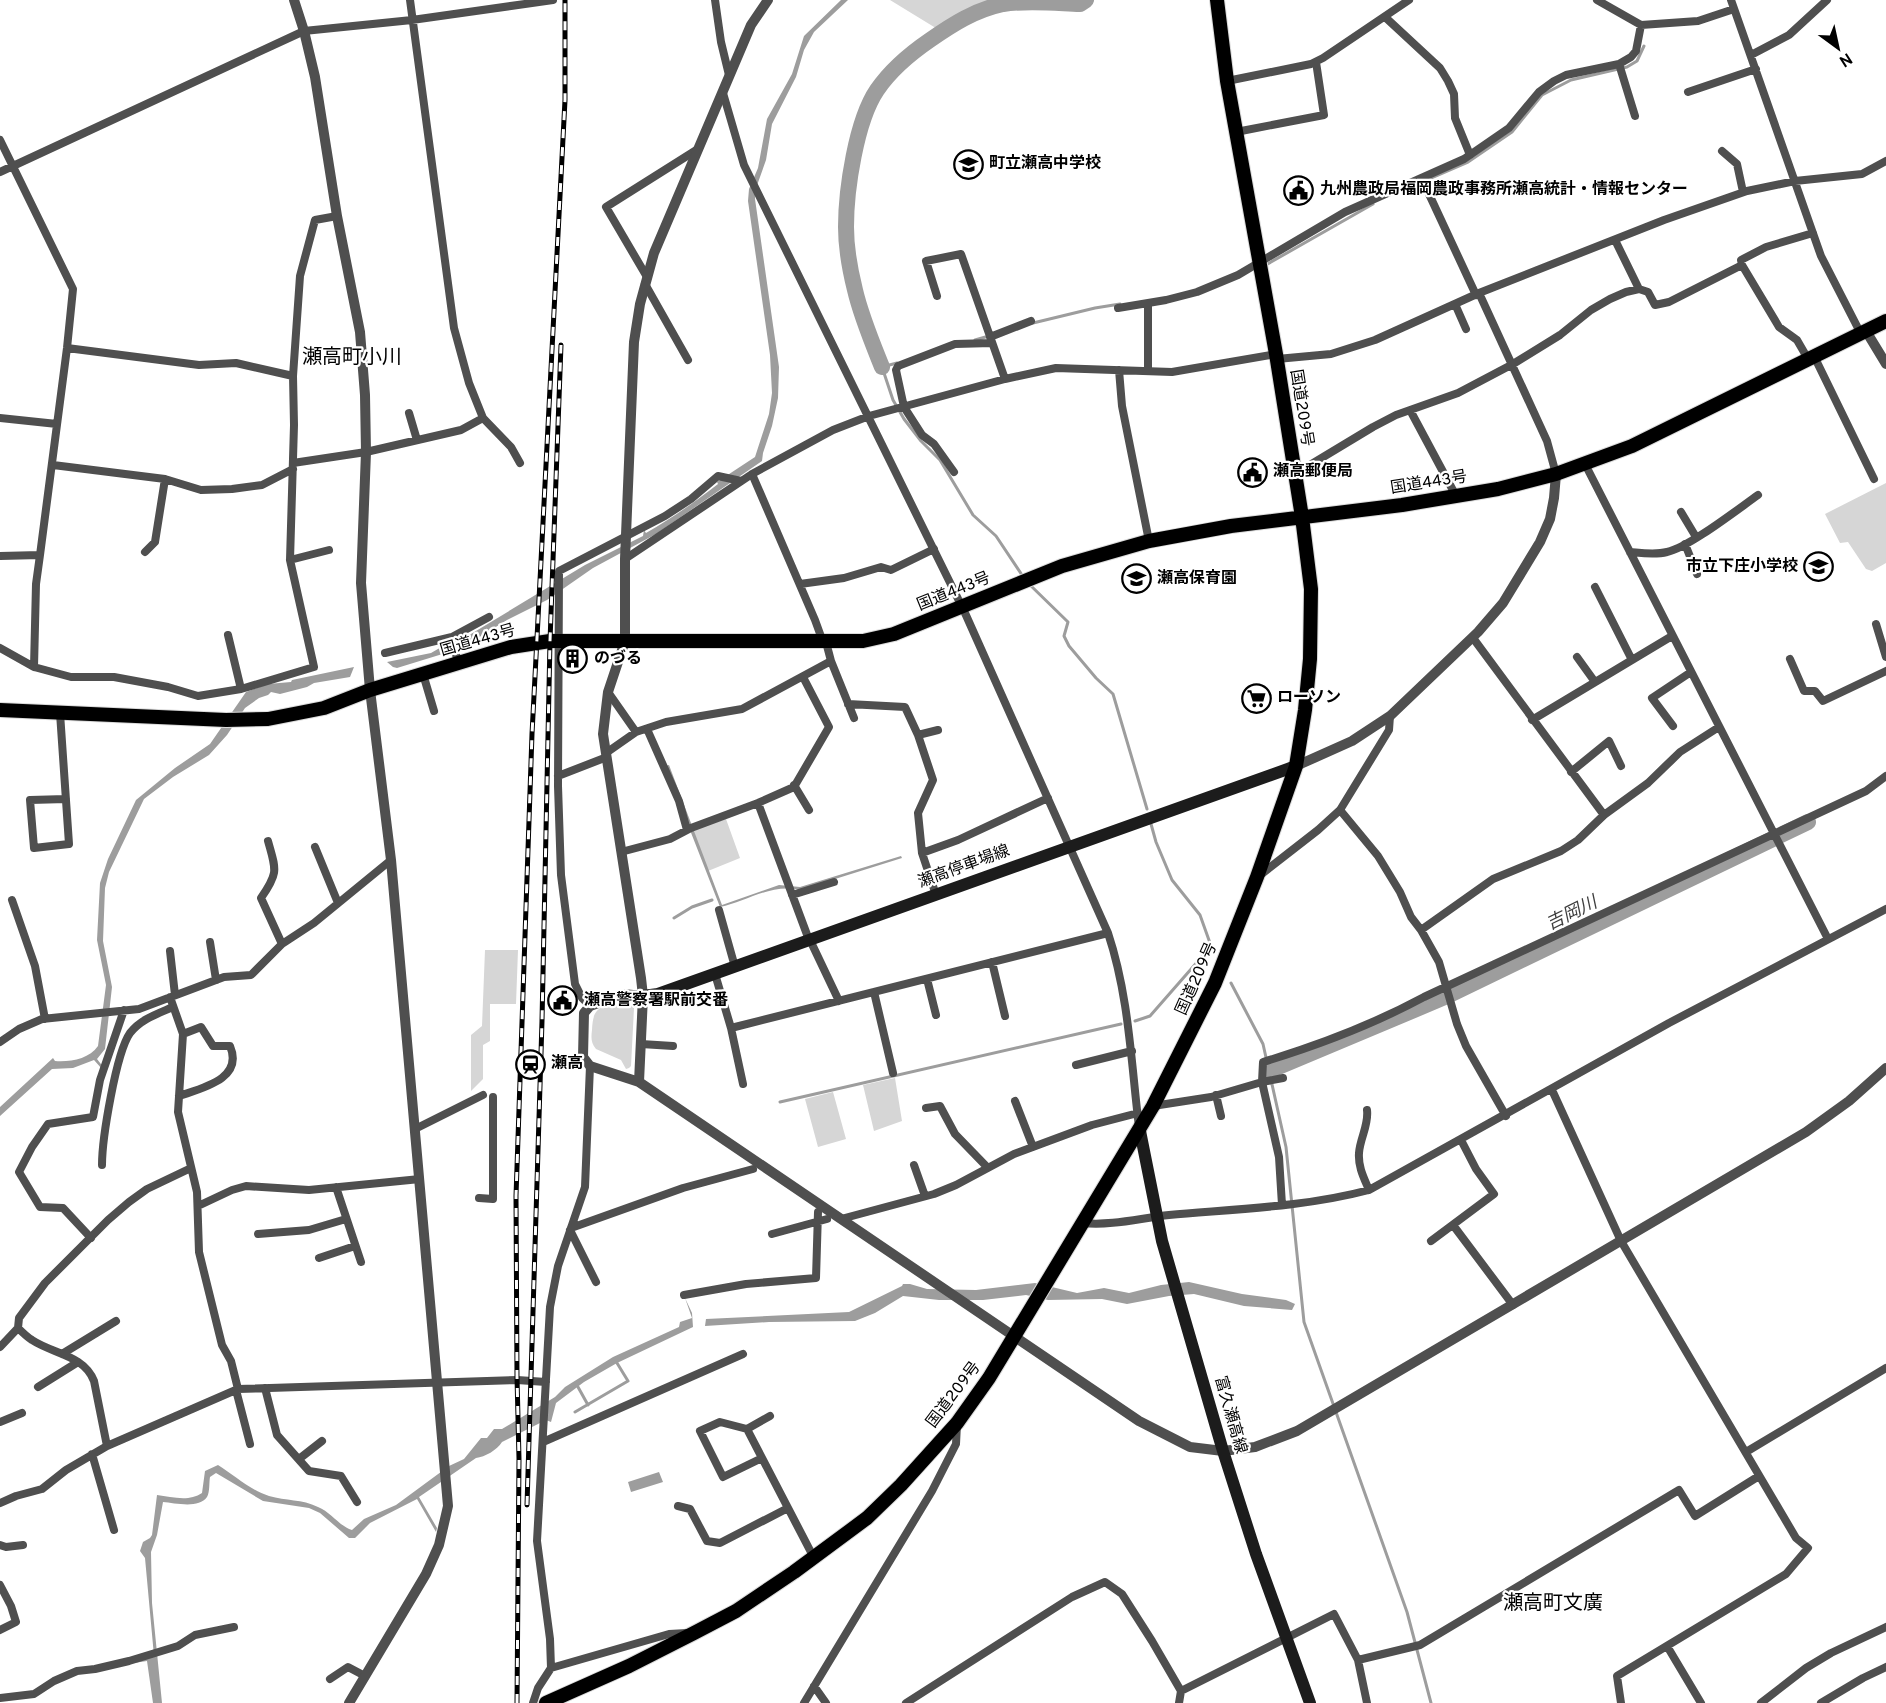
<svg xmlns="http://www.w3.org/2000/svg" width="1886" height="1703" font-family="Overpass,'Noto Sans JP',sans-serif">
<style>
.green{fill:#d6d6d6}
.water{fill:#9d9d9d}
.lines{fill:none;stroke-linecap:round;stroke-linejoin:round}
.stream{stroke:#9d9d9d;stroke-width:3}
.river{stroke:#9d9d9d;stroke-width:16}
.trunk-casing{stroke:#dbdbdb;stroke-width:16}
.minor{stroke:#4f4f4f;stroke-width:8}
.tertiary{stroke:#4f4f4f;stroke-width:10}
.secondary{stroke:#1c1c1c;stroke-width:12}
.trunk{stroke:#000;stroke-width:14}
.rail-casing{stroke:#000;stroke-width:5}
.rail{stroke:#fff;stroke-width:3;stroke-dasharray:9;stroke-linecap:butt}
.labels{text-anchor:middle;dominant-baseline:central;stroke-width:4.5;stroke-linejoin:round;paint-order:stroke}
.poi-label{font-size:16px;font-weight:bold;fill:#000;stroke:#fff;text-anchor:start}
.street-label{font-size:16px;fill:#000;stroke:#fff}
.water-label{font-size:18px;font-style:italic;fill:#3e3e3e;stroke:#fff}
.quarter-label{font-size:20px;fill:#000;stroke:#fff}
</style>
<rect width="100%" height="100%" fill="#fff"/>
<path class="green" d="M 890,0 L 1002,0 L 975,7 L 939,30 Z
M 1886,483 L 1886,563 L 1872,571 L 1866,569 L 1848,542 L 1840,543 L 1825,514 Z
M 726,819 L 740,858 L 708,871 L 693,830 Z
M 485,950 L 518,950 L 516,1004 L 490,1004 L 490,1041 L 483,1045 L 483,1079 L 471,1091 L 471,1035 L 482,1026 Z
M 622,1001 L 632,1003 L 634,1008 L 631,1066 L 629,1068 L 626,1069 L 621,1060 L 596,1049 C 591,1043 591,1038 592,1030 C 593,1005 601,1008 622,1001 Z
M 895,1078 L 902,1121 L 874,1131 L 863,1085 Z
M 833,1092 L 846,1139 L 818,1147 L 805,1099 Z"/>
<path class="water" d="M 841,0 L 848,0 L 814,32 L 804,50 L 796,77 L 772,124 L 766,160 L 755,191 L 755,199 L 779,367 L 778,398 L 772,426 L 763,453 L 762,461 L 656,534 L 593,568 L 547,600 L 507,620 L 462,648 L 397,668 L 393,667 L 387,662 L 431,653 L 450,642 L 466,637 L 585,565 L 643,536 L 644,530 L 646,533 C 672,518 695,502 718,484 L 717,482 L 755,457 L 769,414 L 772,393 L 770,355 L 748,201 L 749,189 L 758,168 L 767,119 L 792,74 L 804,36 Z
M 354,667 L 350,677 L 314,683 L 307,687 L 280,694 L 271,692 L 268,695 L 259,698 L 245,708 L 227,735 L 209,755 L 173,777 L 144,799 L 109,872 L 105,888 L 103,941 L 112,987 L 105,1049 L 97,1059 L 104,1068 L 102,1069 L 94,1060 L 73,1068 L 52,1069 L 0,1116 L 0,1107 L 53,1058 L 55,1061 C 71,1062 89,1059 98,1046 L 106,985 L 97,940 L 100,883 L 108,859 L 136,800 L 175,768 L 210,744 L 246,692 L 268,684 L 291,682 L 292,680 Z
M 669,765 L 722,905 L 779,885 L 800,887 L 901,856 L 902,858 L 800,890 C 771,883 746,902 720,907 L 665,766 Z
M 1189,1282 L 1242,1294 L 1286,1300 L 1295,1304 L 1292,1310 L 1244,1306 L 1194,1294 L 1169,1296 L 1127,1304 L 1102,1299 L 1048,1300 L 1026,1295 L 983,1300 L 939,1300 L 903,1296 L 875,1313 L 855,1321 L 769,1322 L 705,1326 L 706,1319 L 849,1312 L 902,1286 L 903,1284 L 910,1284 L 927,1289 L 976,1290 L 1035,1283 L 1077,1293 L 1104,1288 L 1129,1293 L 1161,1285 Z
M 685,1298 L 692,1313 L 693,1327 L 617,1363 L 584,1382 L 556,1403 L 551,1422 L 546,1420 L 502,1442 C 497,1450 485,1457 476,1458 L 419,1497 L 437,1528 L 436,1532 L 417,1499 L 370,1523 L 355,1538 L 349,1538 L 320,1513 L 309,1508 L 263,1501 L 216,1473 L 210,1477 C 209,1482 210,1492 207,1497 C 199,1509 175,1503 163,1502 L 157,1535 L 151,1552 L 152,1603 L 162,1703 L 153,1703 L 147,1661 L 134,1663 L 154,1656 L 145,1558 L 140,1551 L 143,1542 L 150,1538 L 152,1535 L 157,1495 C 172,1497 189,1502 202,1493 L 205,1471 L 218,1465 C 234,1475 250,1490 269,1496 C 286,1501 302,1499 318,1507 C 331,1512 339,1526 352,1530 L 364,1519 L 396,1505 L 449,1466 L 464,1459 L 481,1438 L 487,1438 L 494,1429 L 502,1429 L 555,1397 L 565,1387 L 613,1357 L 679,1327 L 680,1322 L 692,1318 Z
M 659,1472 L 663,1482 L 631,1492 L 628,1482 Z"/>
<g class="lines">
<path class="stream" d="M 1431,178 L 1468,162 L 1512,132 L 1542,95 L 1571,80 L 1627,67 L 1637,61 L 1644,46
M 1264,266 L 1373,204
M 1033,323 L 1095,308 L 1120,304
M 975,340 L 989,336
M 897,363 L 882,367 L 893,400 L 904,419 L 921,441 L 940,460 L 973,515 L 996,536 L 1024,578
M 1028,583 L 1068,622 L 1064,636 L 1069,646 L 1096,678 L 1113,694 L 1147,809
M 1151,824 L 1156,842 L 1172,880 L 1200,915 L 1210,943
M 674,918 L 692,907 L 712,900
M 1231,983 L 1263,1044 L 1286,1147 L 1304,1322 L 1407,1612 L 1431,1703
M 1135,1021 L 1150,1016 L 1206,952
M 780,1102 L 1121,1024
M 578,1387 L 588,1405
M 575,1412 L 628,1381 L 617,1363"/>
<path class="river" d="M 882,367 C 872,342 861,316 855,290 C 850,270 846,248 846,227 C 846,190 856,121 877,90 C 890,71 911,53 930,40 C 953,24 975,10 1003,4 C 1027,0 1055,3 1080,4 L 1086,0
M 1269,1071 L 1445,997 L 1808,822"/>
<defs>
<path id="trunk" d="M 0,710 L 226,720 L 268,719 L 324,708 L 370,690 L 511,647 L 550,641 L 863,641 L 894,634 L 1062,566 L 1149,541 L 1231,526 L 1402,505 L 1498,489 L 1556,474 L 1632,446 L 1886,321
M 546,1703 L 629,1666 L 694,1633 L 736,1611 L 794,1572 L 867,1518 L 901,1485 L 957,1423 L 989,1378 L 1153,1106 L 1215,983 L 1257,877 L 1296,766 L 1305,710 L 1310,659 L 1311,589 L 1302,517 L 1276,354 L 1227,81 L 1217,0"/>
</defs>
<use href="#trunk" class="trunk-casing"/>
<path class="minor" d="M 715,0 L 721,42 L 729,75
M 1597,0 L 1641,25 L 1698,21 L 1734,9
M 1731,0 L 1821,256 L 1861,334
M 1385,17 L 1440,68 L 1448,81 L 1454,94 L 1455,118 L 1470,155
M 1751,55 L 1789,35 L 1827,0
M 1619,64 L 1635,116
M 1227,81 L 1311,64 L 1323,58 L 1409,0
M 1688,92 L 1756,69
M 723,93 L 744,165 L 965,613 L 1108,933 C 1129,996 1131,1062 1139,1127
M 1236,132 L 1324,115 L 1316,62
M 0,140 L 73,289 L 67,348 L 40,555 L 0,556
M 1722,151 L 1737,164 L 1743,192
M 0,172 L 304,31 L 412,20 L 553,0
M 1422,179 L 1476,295
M 1615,240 L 1639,289
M 1742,265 L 1741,260 L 1766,247 L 1813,233
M 647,277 L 606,207 L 698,149
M 645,284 L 688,360
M 1479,293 L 1547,441 L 1556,474
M 937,296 L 926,261 L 961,254 L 1005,379
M 1148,304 L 1148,371
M 1455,304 L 1466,329
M 1118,308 L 1166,300 L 1197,292 L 1238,275 L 1345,212 L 1464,159 L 1509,128 L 1539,92 L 1554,81 L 1566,75 L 1619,64 L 1631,57 L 1636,51 L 1641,25
M 990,337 L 1031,321
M 67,348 L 199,365 L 236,363 L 293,376
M 1814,356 L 1874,479
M 1277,359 L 1331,354 L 1375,340 L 1479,293 L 1664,220 L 1747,191 L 1795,181 L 1862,174 L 1886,161
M 1119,370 L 1122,406 L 1149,541
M 1410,410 L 1456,496
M 409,413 L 417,440
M 0,418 L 57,424
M 483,418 L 511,447 L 520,463
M 293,463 L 366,452 L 461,430 L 483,418 L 469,383 L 454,328 L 410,0
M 1585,464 L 1828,939
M 53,465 L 165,479 L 201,490 L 232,489 L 262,485 L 293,469
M 954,472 L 934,444 L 922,435 L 904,407 L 896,370 L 898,366 L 955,344 L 992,343
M 752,474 L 815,620 L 823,642
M 1295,474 L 1373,427 L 1396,415 L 1458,393 L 1513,364 L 1560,335 L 1591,310 L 1610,299 L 1626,292 L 1639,289 L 1648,292 L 1655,305 L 1669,302 L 1742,265 L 1779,327 L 1797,340 L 1808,359
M 1681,512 L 1696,537
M 1685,544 L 1697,574
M 145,552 L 155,542 L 165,479
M 1630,552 C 1642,553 1655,555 1667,552 C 1688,548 1738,509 1758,495
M 625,559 L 752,474 L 833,430 L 869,416 L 1005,379 L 1056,368 L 1172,372 L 1276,354
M 290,560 L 329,550
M 800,584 L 844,578 L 881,567 L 891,570 L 934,549
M 1595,587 L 1632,660
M 1876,624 L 1886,657
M 228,635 L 241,689 L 314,667 L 290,560 L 294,425 L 293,376 L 300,276 L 315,220 L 337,216
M 1473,638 L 1604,815
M 826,642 L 831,661 L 854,718
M 0,648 L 34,667 L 36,584 L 40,555
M 385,653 L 452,637
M 1577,657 L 1595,682
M 1790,659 L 1804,691 L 1815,691 L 1823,701 L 1886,671
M 458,663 L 452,637 L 489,617
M 34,667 L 71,677 L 114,677 L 168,687 L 198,696 L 241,689
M 423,674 L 434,711
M 608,692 L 636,732
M 848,704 L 905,707 L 918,735 L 938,730
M 60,713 L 69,844 L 34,848 L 30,800 L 66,799
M 1532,720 L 1672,636
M 1673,726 L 1652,698 L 1691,672
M 647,729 L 679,801 L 687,830
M 918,735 L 933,780 L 918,813 L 922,853 L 936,895
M 606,753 L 636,732 L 666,722 L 742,709 L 831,661
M 1571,772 L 1609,741 L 1621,766
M 558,776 L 607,757
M 794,785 L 809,810
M 758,803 L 809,940
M 1340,810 L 1378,856 L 1400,892 L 1411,917 L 1421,930 L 1439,962 L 1457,1024 L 1466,1046 L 1506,1116
M 268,841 C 276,870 279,872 261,898 L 282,944
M 315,847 L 338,903
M 621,852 L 670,839 L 691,828 L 758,803 L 794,787 L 829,727 L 803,677
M 922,853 L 958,840 L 1048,798
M 1259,876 L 1318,830 L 1340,810 L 1389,730 L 1390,716
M 792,895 L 834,882
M 12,900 L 35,966 L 45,1019
M 719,910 L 735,967
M 1421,930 L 1493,879 L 1561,851 L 1578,840 L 1604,815 L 1648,783 L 1680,752 L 1719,727
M 810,940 L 839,1001
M 210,942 L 216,980
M 170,951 L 175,995
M 992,962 L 1005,1016
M 715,974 L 731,1028 L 743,1084
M 927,979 L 936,1015
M 874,992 L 893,1073
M 170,997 L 183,1034 L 178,1112 L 197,1192 L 199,1252 L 222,1345 L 231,1361 L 238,1389
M 590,1006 L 582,998 L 575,984 L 561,875 L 558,786 L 559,571 L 665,516 L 691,499 L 718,476 L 741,481
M 731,1028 L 1108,933
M 0,1042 L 19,1029 L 42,1019 L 139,1009 L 224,977 L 251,975 L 282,944 L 314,923 L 391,860
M 641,1044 L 673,1046
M 1076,1065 L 1132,1051
M 1552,1090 L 1621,1241 L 1796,1538 L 1808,1548 L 1786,1574 L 1617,1676 L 1621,1703
M 1216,1095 L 1221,1116
M 179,1096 C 202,1088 244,1079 230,1046 L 213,1046 L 201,1027 L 183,1034
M 1015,1101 L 1033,1147
M 1153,1106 L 1211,1097 L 1262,1082 L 1283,1078
M 926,1108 L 940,1106 L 955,1134 L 988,1168
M 1367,1110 C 1369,1125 1360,1138 1359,1153 C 1358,1167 1364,1178 1369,1190
M 415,1129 L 483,1095
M 102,1165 C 102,1139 116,1053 130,1033 C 141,1019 157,1014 173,1007
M 914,1165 L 925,1196
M 336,1187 L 361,1262
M 479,1198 L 493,1199 L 493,1097
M 1282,1205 L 1279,1157 L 1262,1082 L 1263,1062 C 1319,1045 1372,1025 1424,997 L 1866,791 L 1886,776
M 198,1206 L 232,1190 L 246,1186 L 309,1190 L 420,1179
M 841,1219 L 934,1194 L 956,1185 L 1014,1154 L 1092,1125 L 1138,1113
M 1083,1223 C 1111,1226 1141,1218 1169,1215 C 1236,1209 1305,1207 1369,1190 L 1669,1023 L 1886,909
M 1453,1225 L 1513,1305
M 571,1228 L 683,1188 L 753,1169
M 570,1230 L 596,1282
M 258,1234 L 309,1230 L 346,1219
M 772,1234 L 827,1219
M 91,1238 L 63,1208 L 40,1207 L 19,1172 L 32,1147 L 48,1124 L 93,1117 L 100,1080 L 124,1010
M 1431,1241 L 1494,1194 L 1476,1169 L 1461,1140
M 319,1258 L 355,1246
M 684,1295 L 746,1284 L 816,1278 L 818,1212
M 0,1347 L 18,1328
M 62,1354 L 116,1321
M 38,1387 L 78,1362
M 265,1388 L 277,1435 L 309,1471 L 341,1476 L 357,1502
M 236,1390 L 250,1444
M 770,1416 L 747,1429 L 814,1558
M 0,1422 L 22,1413
M 747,1429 L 720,1422 L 700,1431 L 723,1477 L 762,1458
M 543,1442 L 743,1354
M 107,1446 L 94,1381 C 84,1355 53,1354 32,1340 C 27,1337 22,1332 18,1328 L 19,1318 L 45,1283 L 108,1220 L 129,1202 L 147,1189 L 191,1168
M 1746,1452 L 1886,1368
M 92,1454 L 114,1530
M 299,1459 L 322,1441
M 0,1503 L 16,1496 L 42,1489 L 66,1470 L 107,1446 L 238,1389 L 517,1380 L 546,1382
M 678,1506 L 690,1509 L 707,1541 L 720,1543 L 788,1508
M 0,1545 L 6,1547 L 23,1545
M 0,1585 L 11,1606 L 16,1622 L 0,1630
M 1667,1646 L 1701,1703
M 1358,1660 L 1367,1703
M 551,1668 L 669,1634 L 687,1633
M 330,1679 L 348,1667 L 365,1676
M 814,1686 L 826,1703
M 1181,1691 L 1334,1614 L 1358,1660 L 1420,1645 L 1679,1490 L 1695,1516 L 1759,1476
M 0,1698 L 34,1694 L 54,1681 L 77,1671 L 95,1669 L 129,1661 L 178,1646 L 195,1635 L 234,1627
M 533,1703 L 538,1688 L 551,1668 L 550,1639 L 537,1541 L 550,1307 L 558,1266 L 585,1187 L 590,1066
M 804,1703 L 932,1491 L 956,1444 L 957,1424
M 906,1703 L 1072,1597 L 1105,1582 L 1122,1594 L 1152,1641 L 1181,1691 L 1179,1703
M 1761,1703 L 1806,1668 L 1831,1653 L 1886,1627
M 1821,1703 L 1863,1678 L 1886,1667"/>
<path class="tertiary" d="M 294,0 L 304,31 L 315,77 L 337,216 L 360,332 L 365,395 L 366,452 L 361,583 L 370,690 L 391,860 L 448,1506 L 439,1545 L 426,1574 L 349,1703
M 1866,331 L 1886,364
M 1296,766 L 1352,741 L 1390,716 L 1478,632 L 1503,603 L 1540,542 L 1550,519 L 1554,498 L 1556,474
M 643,996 L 623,994 L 590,1006 L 584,1013 L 583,1057 L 590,1066 L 639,1082 L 1139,1421 L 1190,1447 L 1223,1451 L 1255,1447 L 1297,1431 L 1806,1132 L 1849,1101 L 1886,1068
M 639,1082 L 643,996 L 641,978 L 603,734 L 608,692 L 625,641 L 625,559 L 634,342 L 640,304 L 654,253 L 751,25 L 768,0"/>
<path class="secondary" d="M 643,996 L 658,994 L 1296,766
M 1140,1131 L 1162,1241 L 1223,1451 L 1256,1554 L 1310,1703"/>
<use href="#trunk" class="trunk"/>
<defs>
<path id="rail" d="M 527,1505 L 542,1021 L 550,641 L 561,345
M 517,1703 L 519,1459 L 517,1377 L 516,1196 L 532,734 L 565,100 L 565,0"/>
</defs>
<use href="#rail" class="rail-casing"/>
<use href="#rail" class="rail"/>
</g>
<defs>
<symbol id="school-ring" viewBox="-11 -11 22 22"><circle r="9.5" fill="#fff" stroke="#000" stroke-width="1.5"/><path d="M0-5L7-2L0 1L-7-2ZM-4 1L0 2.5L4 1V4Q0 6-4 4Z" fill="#000"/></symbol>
<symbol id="civic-ring" viewBox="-11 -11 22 22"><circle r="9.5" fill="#fff" stroke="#000" stroke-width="1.5"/><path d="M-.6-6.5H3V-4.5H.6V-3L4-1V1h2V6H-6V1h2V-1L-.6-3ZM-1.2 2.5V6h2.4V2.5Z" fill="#000"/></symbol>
<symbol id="building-ring" viewBox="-11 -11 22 22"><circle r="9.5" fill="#fff" stroke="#000" stroke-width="1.5"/><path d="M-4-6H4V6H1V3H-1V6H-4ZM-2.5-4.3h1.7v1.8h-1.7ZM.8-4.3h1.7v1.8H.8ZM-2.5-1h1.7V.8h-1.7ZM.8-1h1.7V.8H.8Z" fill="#000"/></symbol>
<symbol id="supermarket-ring" viewBox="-11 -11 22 22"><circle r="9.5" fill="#fff" stroke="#000" stroke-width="1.5"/><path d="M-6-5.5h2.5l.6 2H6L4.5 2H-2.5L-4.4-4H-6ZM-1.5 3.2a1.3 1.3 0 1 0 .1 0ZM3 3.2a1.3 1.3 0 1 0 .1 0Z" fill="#000"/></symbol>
<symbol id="station-ring" viewBox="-11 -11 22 22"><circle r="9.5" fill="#fff" stroke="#000" stroke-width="1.5"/><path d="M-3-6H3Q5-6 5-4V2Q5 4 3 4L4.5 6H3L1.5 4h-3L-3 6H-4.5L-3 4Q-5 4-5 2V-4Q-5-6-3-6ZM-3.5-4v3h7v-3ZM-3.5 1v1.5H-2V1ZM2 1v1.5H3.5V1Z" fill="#000"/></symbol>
</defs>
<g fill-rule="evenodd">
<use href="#school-ring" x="952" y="148" width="33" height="33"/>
<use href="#civic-ring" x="1282" y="174" width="33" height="33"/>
<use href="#civic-ring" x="1236" y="456" width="33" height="33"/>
<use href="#school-ring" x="1802" y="550" width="33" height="33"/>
<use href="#school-ring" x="1120" y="562" width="33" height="33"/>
<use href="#building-ring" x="556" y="642" width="33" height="33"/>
<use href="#supermarket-ring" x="1240" y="682" width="33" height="33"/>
<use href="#civic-ring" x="546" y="984" width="33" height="33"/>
<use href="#station-ring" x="514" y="1048" width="33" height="33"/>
</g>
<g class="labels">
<g class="poi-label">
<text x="989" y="164">町立瀬高中学校</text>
<text x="1320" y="190">九州農政局福岡農政事務所瀬高統計・情報センター</text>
<text x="1273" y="472">瀬高郵便局</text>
<text x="1798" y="567" text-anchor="end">市立下庄小学校</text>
<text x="1157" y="579">瀬高保育園</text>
<text x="594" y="659">のづる</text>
<text x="1277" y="698">ローソン</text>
<text x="584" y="1001">瀬高警察署駅前交番</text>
<text x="551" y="1064">瀬高</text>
</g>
<g class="street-label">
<text transform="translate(1301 408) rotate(81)">国道209号</text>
<text transform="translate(1429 483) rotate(-9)">国道443号</text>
<text transform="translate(954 592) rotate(-22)">国道443号</text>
<text transform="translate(478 641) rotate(-16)">国道443号</text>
<text transform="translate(964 867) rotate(-20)">瀬高停車場線</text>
<text transform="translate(1197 979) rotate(-66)">国道209号</text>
<text transform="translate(954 1395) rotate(-53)">国道209号</text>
<text transform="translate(1230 1415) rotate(74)">富久瀬高線</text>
</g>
<g class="water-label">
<text transform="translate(1572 914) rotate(-26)">吉岡川</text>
</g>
<g class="quarter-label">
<text x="352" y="358">瀬高町小川</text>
<text x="1553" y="1604">瀬高町文廣</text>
</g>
</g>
<g transform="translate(1838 48) rotate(147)" stroke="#ffffff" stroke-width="4.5" paint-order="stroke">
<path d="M0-4.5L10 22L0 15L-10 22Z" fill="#000000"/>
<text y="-9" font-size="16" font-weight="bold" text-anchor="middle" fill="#000000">N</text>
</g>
</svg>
